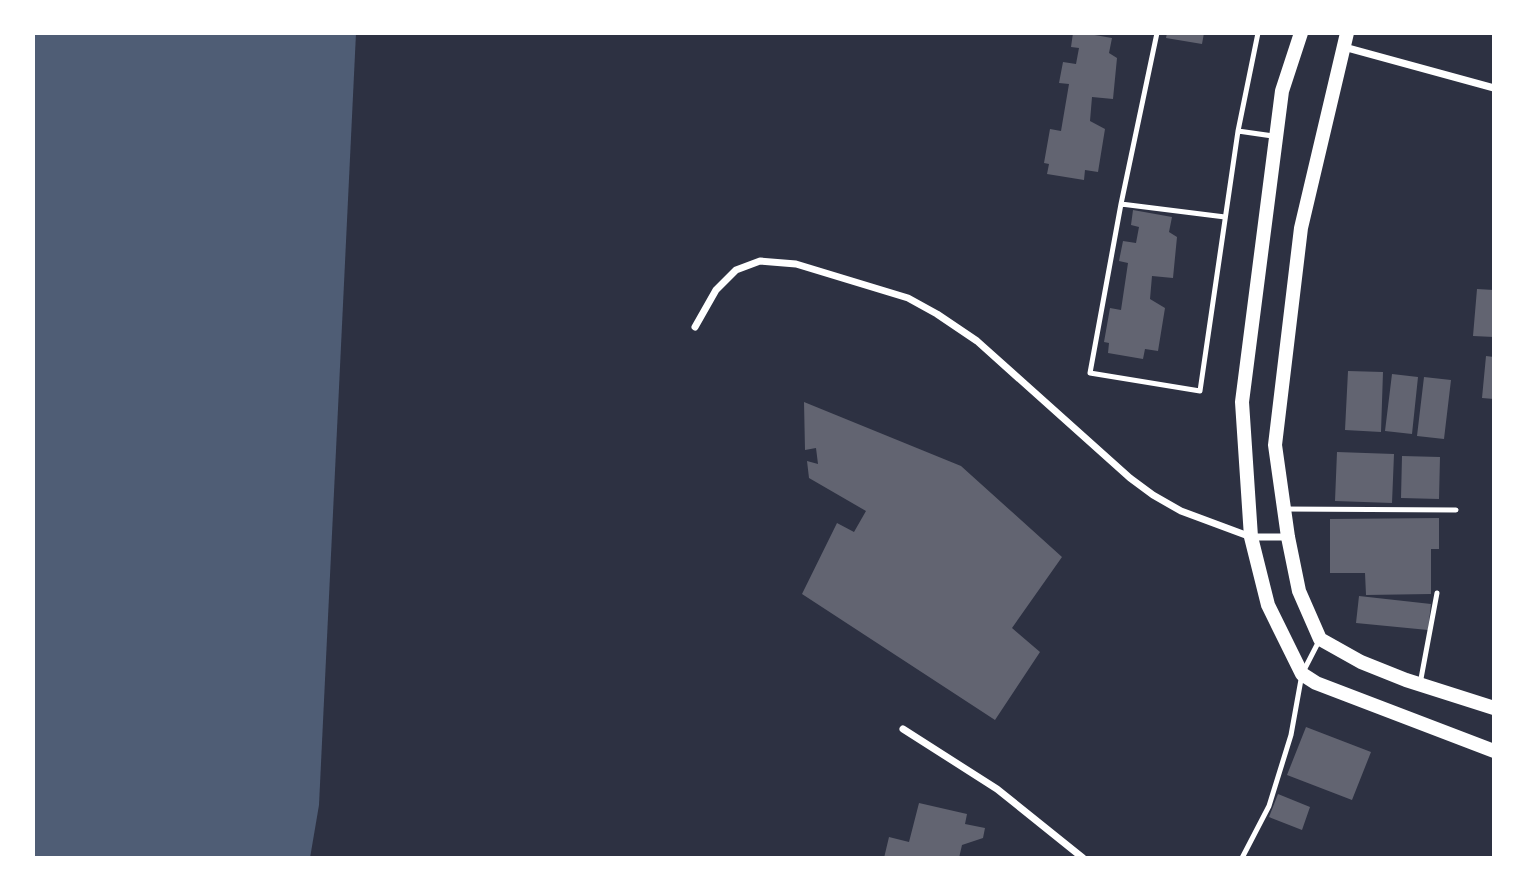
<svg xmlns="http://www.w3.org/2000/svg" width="1527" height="891" font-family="'Golos Text',sans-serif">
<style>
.water{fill:#4f5d75}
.building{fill:#626471}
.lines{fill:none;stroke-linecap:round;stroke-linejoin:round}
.service{stroke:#fff;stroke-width:5}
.minor{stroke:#fff;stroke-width:7}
.secondary{stroke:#fff;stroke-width:14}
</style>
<rect width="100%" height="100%" fill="#2d3142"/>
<path class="water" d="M 33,33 L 356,33 L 319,805 L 310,858 L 33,858 Z"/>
<path class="building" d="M 1073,33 L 1083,33 L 1112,38 L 1109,53 L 1117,58 L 1113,99 L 1092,97 L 1090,121 L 1105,129 L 1098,172 L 1085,170 L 1084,180 L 1047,174 L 1049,164 L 1044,163 L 1050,129 L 1061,131 L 1069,84 L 1059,83 L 1063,62 L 1076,64 L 1079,48 L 1071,47 Z
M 1167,33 L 1204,33 L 1202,44 L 1166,38 Z
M 1133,210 L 1172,217 L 1169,232 L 1177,237 L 1173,278 L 1152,276 L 1150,299 L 1165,308 L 1158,351 L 1145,349 L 1143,359 L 1108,353 L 1109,343 L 1104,342 L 1110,308 L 1121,310 L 1128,263 L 1119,261 L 1123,241 L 1136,243 L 1139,227 L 1131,225 Z
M 1477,289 L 1494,290 L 1494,337 L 1473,336 Z
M 1486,356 L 1494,357 L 1494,399 L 1482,398 Z
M 1348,371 L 1383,372 L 1381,432 L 1345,430 Z
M 1392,374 L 1418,377 L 1412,434 L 1385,431 Z
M 1424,377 L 1451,380 L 1444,439 L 1417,436 Z
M 804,402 L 961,466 L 1062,557 L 1012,628 L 1040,652 L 995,720 L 802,594 L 837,523 L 854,532 L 866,511 L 809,478 L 807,461 L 818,464 L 816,448 L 805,450 Z
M 1337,452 L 1394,454 L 1392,503 L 1335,501 Z
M 1402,456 L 1440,457 L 1439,499 L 1401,498 Z
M 1439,518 L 1439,549 L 1431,549 L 1431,594 L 1366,595 L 1365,573 L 1330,573 L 1330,519 Z
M 1359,596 L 1431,604 L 1428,630 L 1356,623 Z
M 1306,727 L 1371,752 L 1352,800 L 1287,775 Z
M 1278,794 L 1310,807 L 1302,830 L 1269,817 Z
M 919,803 L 967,814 L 965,824 L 985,828 L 983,838 L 962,845 L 959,858 L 884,858 L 889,837 L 909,842 Z"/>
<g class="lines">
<path class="service" d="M 1157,33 L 1121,204 L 1090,373 L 1200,391 L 1238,131 L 1258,33
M 1238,131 L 1273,136
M 1121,204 L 1225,217
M 1284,509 L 1456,510
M 1420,684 L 1437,593
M 1242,858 L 1269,806 L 1291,735 L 1302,674 L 1320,639"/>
<path class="minor" d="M 1344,47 L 1494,88
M 695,327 L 716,290 L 736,270 L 760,261 L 796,264 L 908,298 L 937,314 L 977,341 L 1130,478 L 1153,495 L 1181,511 L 1251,537 L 1288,537
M 903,729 L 997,789 L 1083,858"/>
<path class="secondary" d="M 1301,33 L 1282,91 L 1242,402 L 1251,537 L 1268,605 L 1302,674 L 1316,683 L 1494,751
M 1347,33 L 1301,228 L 1275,445 L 1288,537 L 1299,591 L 1320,639 L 1361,662 L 1406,680 L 1494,708"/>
</g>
<rect width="1527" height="891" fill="none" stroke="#ffffff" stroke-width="70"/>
</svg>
